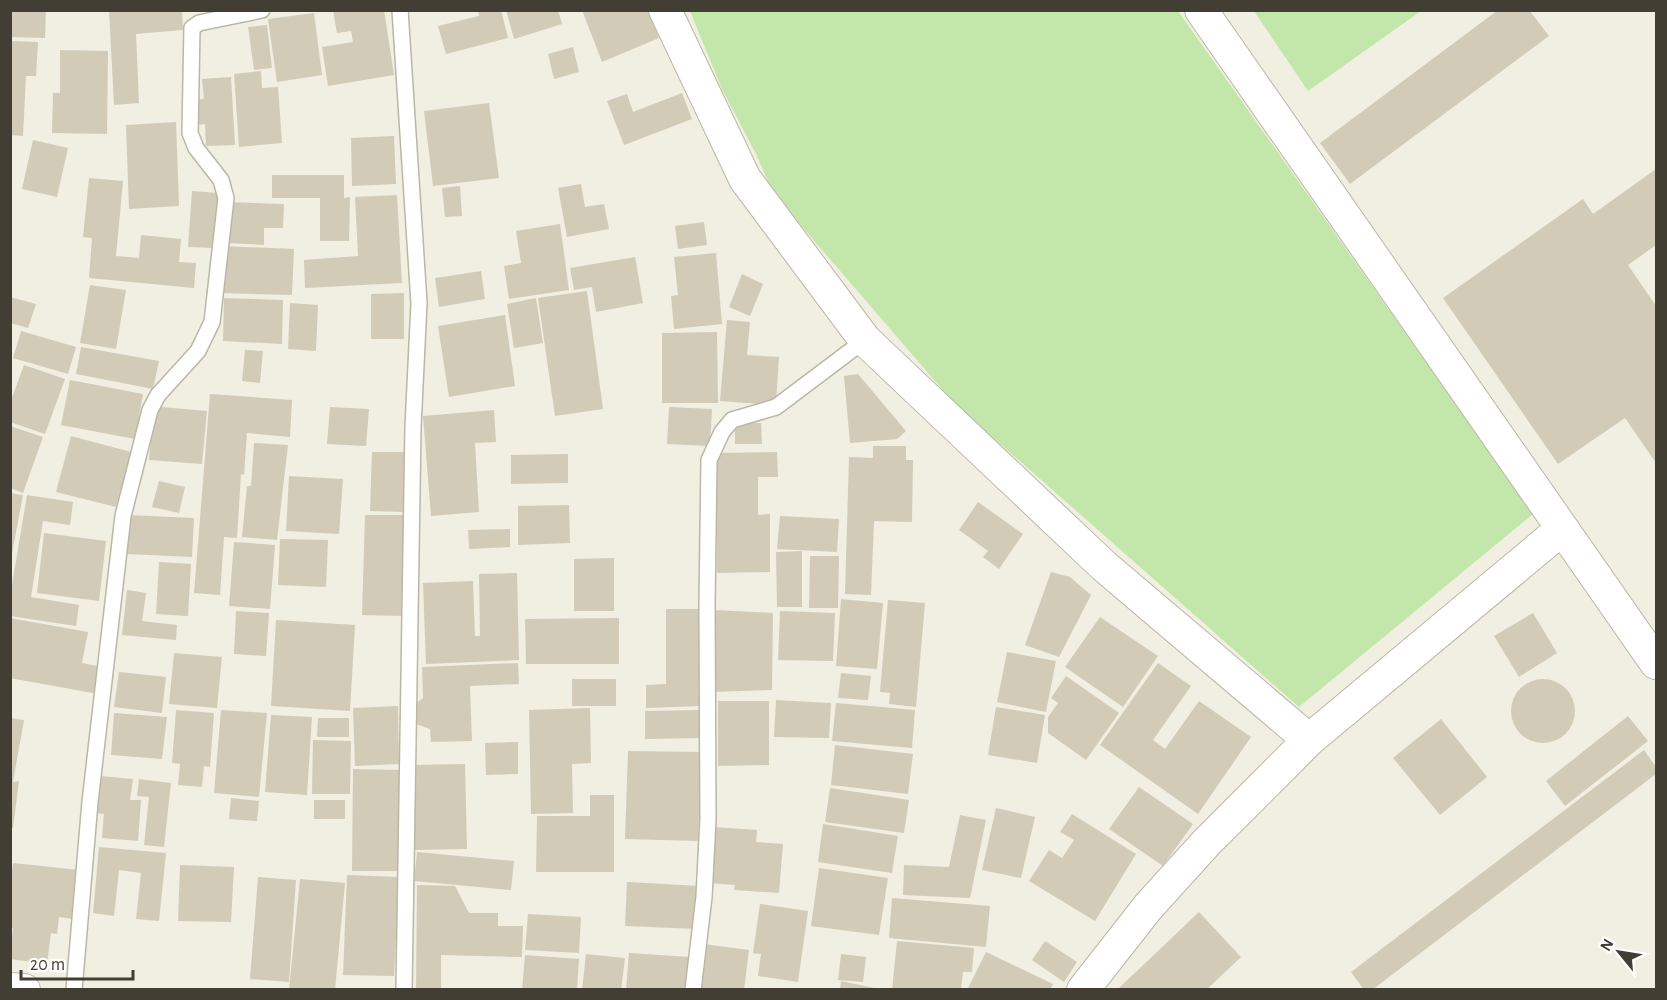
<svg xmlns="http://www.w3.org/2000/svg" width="1667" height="1000" viewBox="0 0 1667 1000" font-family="'Alegreya Sans',sans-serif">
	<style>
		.green { fill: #c3e6aa }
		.building { fill: #d2cbb8 }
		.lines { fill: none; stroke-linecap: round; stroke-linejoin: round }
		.lane-casing { stroke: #bcb7a5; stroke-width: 18 }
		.street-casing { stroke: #bcb7a5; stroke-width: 34 }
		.lane { stroke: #fff; stroke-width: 15 }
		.street { stroke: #fff; stroke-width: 32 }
	</style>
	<rect width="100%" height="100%" fill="#f1eee2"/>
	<path class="green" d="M690,11H1178L1533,514L1299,707L954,403L773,193L756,154L722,89Z
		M1254,11H1421L1308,91Z"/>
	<path class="building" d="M10,10H46L45,38L10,37Z
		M109,10H182L183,30L136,34L139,103L114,105Z
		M333,10H384L394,75L328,86L322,47L353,42L351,31L337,33Z
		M478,10H501L508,38L446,54L438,26L479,16Z
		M506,10H558L562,24L514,39Z
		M582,10H648L659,38L602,62Z
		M1498,10H1529L1549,36L1350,184L1320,143Z
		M314,13L322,75L277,82L268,19Z
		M267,25L272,68L254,70L248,27Z
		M10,41L38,42L36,76H26L23,136L10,135Z
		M573,47L579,72L554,79L548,54Z
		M60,50L108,51L107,134L52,133L53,93H60Z
		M261,71L262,88L278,87L282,143L239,147L234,74Z
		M231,77L235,145L206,146L205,124L195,125L194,100L204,99L202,79Z
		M682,93L692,119L624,145L607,101L627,94L633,112Z
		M489,103L499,178L433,186L424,111Z
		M176,122L179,206L129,209L126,125Z
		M394,136L396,184L352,186L351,138Z
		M33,140L68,148L57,197L22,189Z
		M1656,169V245L1628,265L1656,306V463L1625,418L1558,464L1443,298L1583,199L1593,214Z
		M272,175H344V198L350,197L349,241H320V198H272Z
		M89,178L123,181L116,256L139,258L141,235L181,239L179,262L196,263L194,288L89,278L92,238L83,237Z
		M581,184L585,207L604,204L609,229L567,237L558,188Z
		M460,186L462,216L445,217L442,188Z
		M192,191L218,193L214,248L188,247Z
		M397,195L402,283L305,288L304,260L358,256L355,197Z
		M228,202L284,204L283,228H264V245L227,243Z
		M704,222L707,245L678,249L675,226Z
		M560,224L569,290L509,299L504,266L521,263L516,231Z
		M222,246L294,249L292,295L220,293Z
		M716,253L722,324L674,329L671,296L678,295L674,257Z
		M635,257L643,303L596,312L592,287L574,290L570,268Z
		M481,271L485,299L439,307L435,278Z
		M742,274L763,284L750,316L729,307Z
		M90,285L126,290L116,349L80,343Z
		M587,291L603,409L555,416L538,298Z
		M404,293V339H371V294Z
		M10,297L36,304L28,328L10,323Z
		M224,298L283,300L282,344L223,341Z
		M536,298L543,343L514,348L507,304Z
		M290,303L318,305L316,351L288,349Z
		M505,315L515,386L449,397L438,326Z
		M727,320L750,322L747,355L779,357L776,405L720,401Z
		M21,331L76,347L68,374L13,358Z
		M717,332L718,403H662V333Z
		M81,347L159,361L153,389L76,374Z
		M245,350L263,351L260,383L242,381Z
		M24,365L65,379L45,434L10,422V403Z
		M858,374L906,431L897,439L850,443L844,376Z
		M70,380L143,394L135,439L61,425Z
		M210,394L292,400L290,437L247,433L244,475L241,474L237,538L224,537L220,595L194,593Z
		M161,407L207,411L202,464L149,460L153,414Z
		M330,407L369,409L366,446L327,444Z
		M669,407L712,409L710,446L667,444Z
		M494,410L496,442L475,443L479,512L431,516L423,416Z
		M735,423H761L762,444H735Z
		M10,426L43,437L23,493L10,488Z
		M71,436L131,452L116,507L56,492Z
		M254,443L288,445L277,540L242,537L247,486H251Z
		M873,446H906V460H913L912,522L874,521L871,595L845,594L849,457L873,458Z
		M372,452H408L406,512L370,511Z
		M777,452L778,477H758V515L770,514V572L717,573V453Z
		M568,454V483L511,484V455Z
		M289,476L343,479L339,534L286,531Z
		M159,481L185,487L179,513L152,507Z
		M10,493L23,495L12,554H10Z
		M27,495L73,502L70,525L43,521L31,597L79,605L76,626L10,616V597Z
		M978,502L1023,534L999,569L983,557L988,551L959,530Z
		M569,505L570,543L518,545V506Z
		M129,515L194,518L192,557L127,554Z
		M365,515H405L403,616L362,615Z
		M780,516L839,519L837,552L777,549Z
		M510,529V547L469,549L468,530Z
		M44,533L106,541L99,601L37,593Z
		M280,539L328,540L326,587L278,585Z
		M234,542L275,545L270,609L229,606Z
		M802,551V607H777L776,552Z
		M810,556H839L838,608H809Z
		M614,558V611H574V559Z
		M159,562L191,564L188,616L156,614Z
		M1051,572L1070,577L1091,595L1059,657L1025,645Z
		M517,573L519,660L426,664L423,583L473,581L475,636H480L479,574Z
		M127,590L146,593L142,621L177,625L176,640L122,635Z
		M841,599L883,603L877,669L836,666Z
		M888,600L925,603L916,707L889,704L890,693L880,692Z
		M666,609H701V706L646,708V685L666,684Z
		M713,610L773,613L772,690L712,692Z
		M236,611L269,613L266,656L234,654Z
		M780,611L835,613L833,661L778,660Z
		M1533,613L1557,653L1519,677L1494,636Z
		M1100,617L1158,656L1123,707L1065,667Z
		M10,618L88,632L82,663L102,667L98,694L10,678Z
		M619,618V664H526L525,619Z
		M276,620L355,625L350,711L271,706Z
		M1007,652L1056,661L1046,712L997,702Z
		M174,653L222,657L217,708L169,704Z
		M518,663L519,684L470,686L472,741L431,742L430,729L413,723L414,705L423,698L422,667Z
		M1158,663L1191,686L1153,740L1165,749L1199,701L1251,737L1198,814L1100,745Z
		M119,672L166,677L162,713L114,707Z
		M841,673L871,676L868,700L838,698Z
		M1066,676L1119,713L1086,760L1048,733V717L1058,703L1051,698Z
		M572,679H616V706H572Z
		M1511 711a32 32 0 1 1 64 0a32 32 0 1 1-64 0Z
		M776,700L831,703L829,738L774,737Z
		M718,701H769V765L718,766Z
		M836,703L915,710L912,748L832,741Z
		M398,706L399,764L355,766L353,708Z
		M996,707L1045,715L1037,763L988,755Z
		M590,708L591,763L572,764L573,813L531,814L529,710Z
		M176,710L214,713L210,767L204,766L202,787L178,785L180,764L172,763Z
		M221,710L267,713L259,797L214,793Z
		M701,710V738L645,739V711Z
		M114,713L167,717L162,759L111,755Z
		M271,715L312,717L307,795L265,792Z
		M1628,716L1648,741L1565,806L1546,781Z
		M10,718L24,720L13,782L19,781L13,828L10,827Z
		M318,718H349V737H317Z
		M1441,719L1487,777L1440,815L1393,758Z
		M313,740L351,741L350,794H312Z
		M518,742V774L486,775L485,743Z
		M835,745L913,754L908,794L831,785Z
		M1644,750L1656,767V774L1372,990H1364L1351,972Z
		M628,751L701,752L698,841L625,839Z
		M465,764L467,849L414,850L413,765Z
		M353,769L403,770L401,871H352Z
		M100,776L133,779L130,800H141L138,841L102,838L104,814L96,813Z
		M139,779L171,783L164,847L144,845L149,797L137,796Z
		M1139,787L1193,824L1163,866L1109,829Z
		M830,788L909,800L904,833L825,822Z
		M590,795H614V872H536L537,816H590Z
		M231,798L259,801L257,821L229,819Z
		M314,800H345V819H314Z
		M996,808L1035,817L1021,878L982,870Z
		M1072,814L1136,854L1095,921L1029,881L1049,850L1062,858L1074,840L1060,832Z
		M960,815L986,820L970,898L903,895L904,865L949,867Z
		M823,824L898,836L892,873L818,862Z
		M714,827L757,830L756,842L783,844L779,893L734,890L735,885L710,883Z
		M99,847L166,853L159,921L136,919L141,873L119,870L114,916L93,913Z
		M417,852L514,861L511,890L414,881Z
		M13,863L79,870L73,919L59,917L57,934L51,933L47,964L10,959L13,928H10V887Z
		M180,865L234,867L231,922L178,921Z
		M819,868L888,878L879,935L811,926Z
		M347,875L399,877L394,976L343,975Z
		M258,877L296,880L289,982L250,979Z
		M300,879L345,883L335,990H289Z
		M627,882L700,886L698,929L625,926Z
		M417,885L455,886L469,913H498V926H523L522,957L441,955V990H416Z
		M892,898L990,906L986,947L889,938Z
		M760,904L808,911L798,982L758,976L761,954L753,953Z
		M1199,912L1241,957L1206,990H1121L1119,988Z
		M528,914L581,917L579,953L525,950Z
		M897,941L974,948L972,972H963L961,990H892Z
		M1045,941L1077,962L1064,982L1032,960Z
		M703,944L749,950L744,990H697Z
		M986,952L1053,984L1050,990H967Z
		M629,953L690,957L687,990H626Z
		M586,954L625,958L621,990H582Z
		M841,954L866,957L863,982L838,980Z
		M525,955L579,959L577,990H522Z
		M841,981L874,988V990H840Z"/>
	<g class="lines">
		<g class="lane-casing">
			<path id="lane" d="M400,10L419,303L413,427L404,990
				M74,990L90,802L123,516L150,410L158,395L198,351L212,322L226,198L221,180L196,148L190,133L192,28L199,23L262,10
				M693,990L704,897L708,819L707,604L709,460L722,432L732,420L776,407L865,340"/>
		</g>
		<g class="street-casing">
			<path id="street" d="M665,10L745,179L865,340L1104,566L1309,740
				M1201,10L1656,663
				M10,989L24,990
				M1083,990L1148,907L1206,843L1309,740L1562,529"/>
		</g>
		<use href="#lane" class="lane"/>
		<use href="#street" class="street"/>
	</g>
	<rect width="1667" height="1000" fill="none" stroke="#423e33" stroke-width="24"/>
	<g transform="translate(1619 952) rotate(300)" stroke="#ffffff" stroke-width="4.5" paint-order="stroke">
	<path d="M0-4.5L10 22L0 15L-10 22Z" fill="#423e33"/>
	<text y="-9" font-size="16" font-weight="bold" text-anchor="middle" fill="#423e33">N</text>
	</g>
	<path d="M21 970v9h112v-9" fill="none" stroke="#423e33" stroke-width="3"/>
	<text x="30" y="970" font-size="18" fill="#423e33" stroke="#ffffff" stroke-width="4.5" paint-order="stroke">20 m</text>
</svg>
